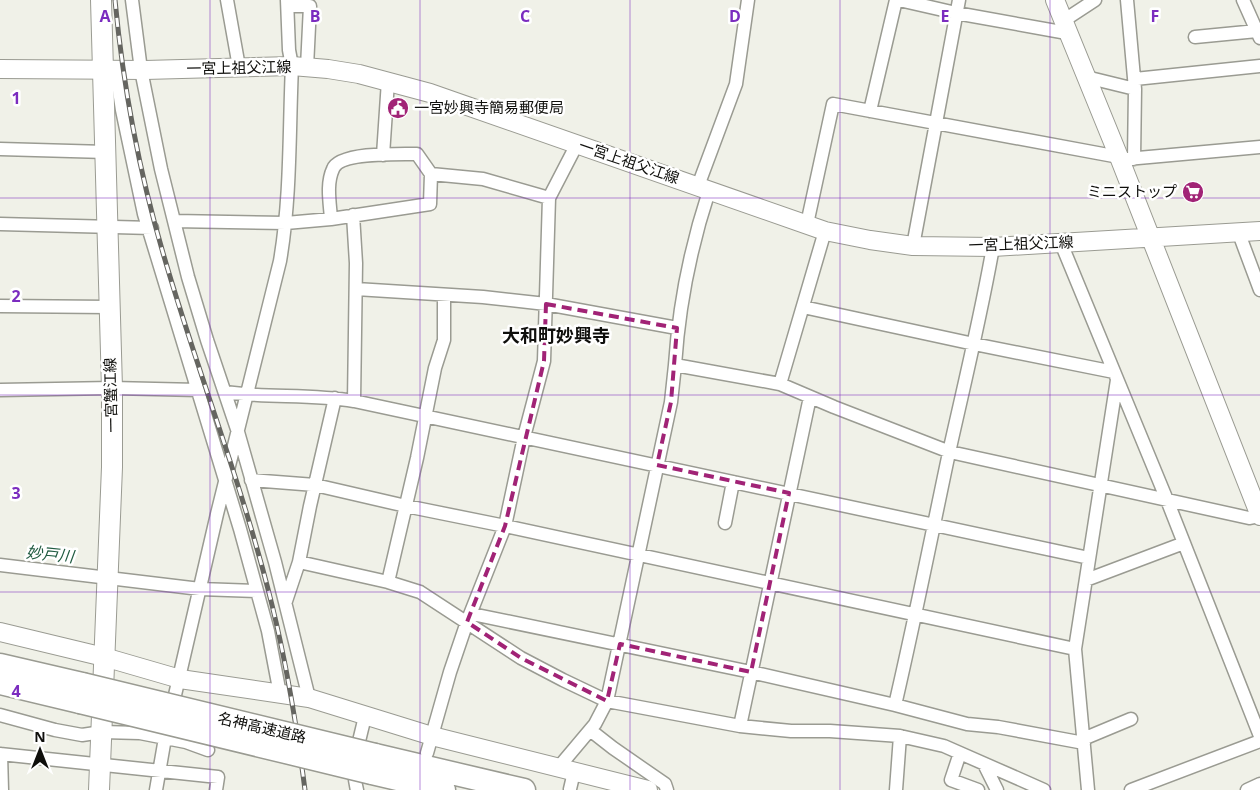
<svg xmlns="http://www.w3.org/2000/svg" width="1260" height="790" viewBox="0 0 1260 790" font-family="'Open Sans','Noto Sans JP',sans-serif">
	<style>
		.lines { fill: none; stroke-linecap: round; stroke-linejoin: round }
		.street-casing { stroke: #9a9b92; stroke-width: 15 }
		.secondary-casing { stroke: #9a9b92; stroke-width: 20 }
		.primary-casing { stroke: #9a9b92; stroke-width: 22 }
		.highway-casing { stroke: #9a9b92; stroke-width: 25 }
		.street { stroke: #fff; stroke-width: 12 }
		.secondary { stroke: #fff; stroke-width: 18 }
		.primary { stroke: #fff; stroke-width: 20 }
		.highway { stroke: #fff; stroke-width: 22 }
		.rail-casing { stroke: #656560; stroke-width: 5 }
		.rail { stroke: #fff; stroke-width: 3; stroke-dasharray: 9; stroke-linecap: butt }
		.highway-bridge-casing { stroke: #9a9b92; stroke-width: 25; stroke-linecap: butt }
		.highway-bridge { stroke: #fff; stroke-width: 22 }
		.marked { fill: none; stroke: #a12376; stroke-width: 4; stroke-dasharray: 10 6; stroke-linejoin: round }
		.grid { fill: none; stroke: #7b2cbf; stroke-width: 1; stroke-opacity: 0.55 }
		.labels { text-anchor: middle; stroke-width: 5; stroke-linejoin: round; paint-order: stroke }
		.street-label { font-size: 15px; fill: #0f0f0c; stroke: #fff }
		.poi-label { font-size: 15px; fill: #0f0f0c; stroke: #fff; text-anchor: start }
		.water-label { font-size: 16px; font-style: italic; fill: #215c42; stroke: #fff }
		.quarter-label { font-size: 18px; font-weight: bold; fill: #0f0f0c; stroke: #fff }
		.grid-label { font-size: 16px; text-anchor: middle; font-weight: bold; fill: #7b2cbf; stroke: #fff; stroke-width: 5; stroke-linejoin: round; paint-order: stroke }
	</style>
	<rect width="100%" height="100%" fill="#f0f1e8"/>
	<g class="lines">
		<g class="street-casing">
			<path id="street" d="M132,0L141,70L161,169L188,277L207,340L238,432L275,562L309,698
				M227,0L239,67
				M899,0L956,13L1067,33
				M1127,0L1135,89L1134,159
				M1243,0L1260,38
				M288,6H310L307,67
				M1063,21L1095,0
				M1195,37L1257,31
				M116,70L122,110L144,214L240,529L268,631L280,694
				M1086,77L1135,89
				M1135,79L1260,66
				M870,111L896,0
				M0,149L106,152
				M383,155L388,81
				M1127,159L1260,147
				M698,186L736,84L748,0
				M353,215L356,263L354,401
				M331,219C330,203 326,184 333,169C339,152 400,154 417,154L431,174L483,179L549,198
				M174,221L286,223L331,219L430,204L431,174
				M0,224L152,228
				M807,224L833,104L1119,157
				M1238,231L1260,290
				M1061,243L1167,500L1260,736
				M913,246L959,0
				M356,289L483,297L546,304L677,328
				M0,306L110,307
				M803,307L974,344L1114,372
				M675,365C679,304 690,249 709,191
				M780,384L825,231
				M0,390L112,388L198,390
				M225,392C267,398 311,394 354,401L1089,558
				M251,480L315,485L406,506L505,526L1075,649
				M725,523L733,482
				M299,562L388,582L420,592L521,658L563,680L607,701L740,726L791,731H830L900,736L944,746L1044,790
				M0,565L200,589L257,591
				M1086,580L1184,543
				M388,582L417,458L435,368L444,340V295
				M286,601L299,562L310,506L335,398
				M472,614L751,672L895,705L967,724L998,727L1084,743
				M895,705C915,619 932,533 950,448C965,381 981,315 993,247
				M0,715L55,730L82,735L102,732L140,733L186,742L208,750
				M740,726L810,397
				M590,730L613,748L665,784L667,790
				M1083,739L1131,719
				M427,753L450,672L467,622L505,526L524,437L544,361L549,198L577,144
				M960,753L951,780L978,790
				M0,754L218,777L216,790
				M1,754L2,790
				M984,764L997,790
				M561,769L563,762L595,724L607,701L671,402L675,365L780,384L834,407L950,452L1249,518L1260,516
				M570,789L574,772
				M156,790L165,738L217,514L280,261C291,196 289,131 292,66L289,50L287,0
				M357,790C350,766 360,740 365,716
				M896,790L900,736
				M1088,790L1075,649L1117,380
				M1131,790L1260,741
				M1247,790L1260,784"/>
		</g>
		<g class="secondary-casing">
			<path id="secondary" d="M1055,0L1119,157L1260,516
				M0,69L145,70L292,66L328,69L359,74L430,93L825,231L870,240L913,246L993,247L1260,231
				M0,632L104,657L180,679L309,698L432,736L648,790"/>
		</g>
		<g class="primary-casing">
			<path id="primary" d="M99,790L112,467V388L101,0"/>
		</g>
		<g class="highway-casing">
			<path id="highway" d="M0,665L82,684
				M0,683L80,702
				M375,755L524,790
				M372,773L444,790"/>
		</g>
		<use href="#street" class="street"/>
		<use href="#secondary" class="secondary"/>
		<use href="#primary" class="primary"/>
		<use href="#highway" class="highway"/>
		<g class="rail-casing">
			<path id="rail" d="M115,0C123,85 139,171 163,253C197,371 243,486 272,605C287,666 297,728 305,790"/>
		</g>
		<use href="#rail" class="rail"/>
		<g class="highway-bridge-casing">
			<path id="highway-bridge" d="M82,684L375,755
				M80,702L372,773"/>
		</g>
		<use href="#highway-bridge" class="highway-bridge"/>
	</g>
	<path class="marked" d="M546,304L677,328L671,402L657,465L789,493L751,672L620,644L607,701L521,658L467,622L505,526L544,361Z"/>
	<path class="grid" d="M210,0V790M420,0V790M630,0V790M840,0V790M1050,0V790M0,198H1260M0,395H1260M0,592H1260"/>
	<defs>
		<g id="civic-disc" transform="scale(1.125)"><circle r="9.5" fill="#a12376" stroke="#fff"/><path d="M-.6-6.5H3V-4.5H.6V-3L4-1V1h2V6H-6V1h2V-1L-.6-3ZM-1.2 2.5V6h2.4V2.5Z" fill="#fff"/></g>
		<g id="supermarket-disc" transform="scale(1.125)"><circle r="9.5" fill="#a12376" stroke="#fff"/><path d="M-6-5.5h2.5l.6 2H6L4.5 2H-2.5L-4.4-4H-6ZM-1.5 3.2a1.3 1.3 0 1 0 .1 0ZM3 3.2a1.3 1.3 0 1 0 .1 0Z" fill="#fff"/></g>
	</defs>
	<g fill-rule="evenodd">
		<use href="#civic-disc" x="398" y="108"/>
		<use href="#supermarket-disc" x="1193" y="192"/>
	</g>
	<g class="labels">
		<g class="street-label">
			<text transform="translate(239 68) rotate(-1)" y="5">一宮上祖父江線</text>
			<text transform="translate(629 162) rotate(19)" y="5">一宮上祖父江線</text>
			<text transform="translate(1021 244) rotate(-2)" y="5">一宮上祖父江線</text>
			<text transform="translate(111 395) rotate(-91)" y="5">一宮蟹江線</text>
			<text transform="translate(262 728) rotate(13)" y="5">名神高速道路</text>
		</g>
		<g class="poi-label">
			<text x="414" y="113">一宮妙興寺簡易郵便局</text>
			<text x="1177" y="197" text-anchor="end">ミニストップ</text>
		</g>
		<g class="water-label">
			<text transform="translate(50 554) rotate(6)" y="6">妙戸川</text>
		</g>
		<g class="quarter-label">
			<text x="556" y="342">大和町妙興寺</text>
		</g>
	</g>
	<g class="grid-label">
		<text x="105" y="22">A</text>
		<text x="315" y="22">B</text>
		<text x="525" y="22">C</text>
		<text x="735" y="22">D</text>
		<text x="945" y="22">E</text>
		<text x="1155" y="22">F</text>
		<text x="16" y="104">1</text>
		<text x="16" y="302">2</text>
		<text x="16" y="499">3</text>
		<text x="16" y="697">4</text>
	</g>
	<g transform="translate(40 750)" stroke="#ffffff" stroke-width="4" paint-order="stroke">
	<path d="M0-4L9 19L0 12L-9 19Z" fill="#0f0f0c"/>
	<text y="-8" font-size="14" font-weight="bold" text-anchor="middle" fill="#0f0f0c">N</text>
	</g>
</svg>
